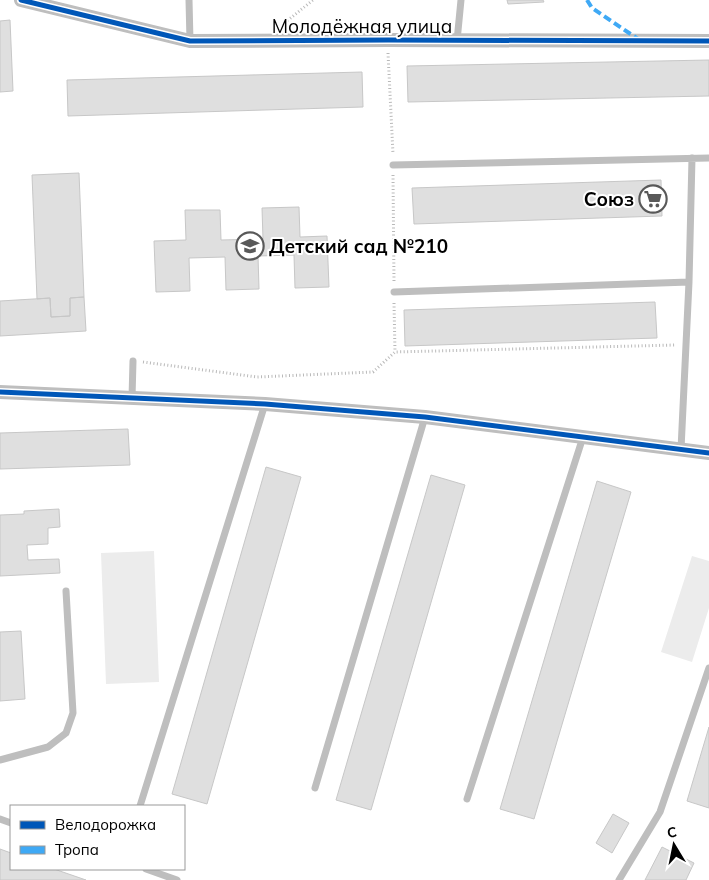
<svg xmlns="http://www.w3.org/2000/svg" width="709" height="880" viewBox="0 0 709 880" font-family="Mulish,sans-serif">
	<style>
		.green { fill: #ececec }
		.building { fill: #dfdfdf; stroke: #c7c7c7 }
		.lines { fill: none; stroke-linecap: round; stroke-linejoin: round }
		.path { stroke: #b9b9b9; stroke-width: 3; stroke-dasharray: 1 2.5; stroke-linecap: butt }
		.lane { stroke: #bebebe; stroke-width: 7 }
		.street { stroke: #bebebe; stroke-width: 14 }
		.quiet { stroke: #3fa9f5; stroke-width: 4; stroke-dasharray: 8 4; stroke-linecap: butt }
		.cycleway-casing { stroke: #fff; stroke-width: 8 }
		.cycleway { stroke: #0057b8; stroke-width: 5 }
		.labels { text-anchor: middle; stroke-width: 4; stroke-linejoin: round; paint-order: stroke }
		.street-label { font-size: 19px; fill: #000; stroke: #fff }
		.poi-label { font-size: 19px; font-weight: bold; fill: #000; stroke: #fff; text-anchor: end }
	</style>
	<rect width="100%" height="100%" fill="#fff"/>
	<path class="green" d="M154,551L159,682L106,684L101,553Z
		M692,556L709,561V608L692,662L661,652Z"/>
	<path class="building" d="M507,0H543L544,2L508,4Z
		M10,20L13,91L0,92V21Z
		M709,60V96L408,102L407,66Z
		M362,72L363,107L68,116L67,80Z
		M79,173L84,297L70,298V316L51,317L50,298L37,299L32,175Z
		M661,180L662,216L414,224L412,188Z
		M299,207L300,237L327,236L329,287L295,288L294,255L258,256L259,289L226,290L225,257L189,258L190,291L156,292L154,241L186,240L185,210H220L221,240L263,239L262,208Z
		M84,297L86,331L0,336V301L50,298L51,317L70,316V298Z
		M655,302L657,338L405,346L404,310Z
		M128,429L130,465L0,469V433Z
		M266,467L301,477L207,804L172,794Z
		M431,475L465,485L371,810L336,800Z
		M597,481L631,492L534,819L500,809Z
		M59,509L60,527L48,528V544L27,545L28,560L59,559L60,573L0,576V515L24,514V511Z
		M21,631L25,699L0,701V632Z
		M709,727V808L687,801Z
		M613,814L629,823L612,853L596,843Z
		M662,847L694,863L686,880H645Z
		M0,849L11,853V869H54L86,880H0Z"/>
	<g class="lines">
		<path class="path" d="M282,25L313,0
			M388,53L393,154
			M393,175L394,281
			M394,303L395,352
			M143,362L257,377L373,372L395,352L675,345"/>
		<path class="lane" d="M189,0L190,41
			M457,41L461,0
			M393,165L709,158
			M394,292L689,282
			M132,398L133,361
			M681,449L689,282L692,158
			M0,760L48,747L66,733L73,713L66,591
			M315,788L425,417
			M467,799L583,437
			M140,806L265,404
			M0,819L11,823
			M146,869L177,880
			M619,880L660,812L709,668"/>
		<path class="street" d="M21,0L190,41L388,40L709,41
			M0,392L265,404L425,417L709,453"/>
		<path class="quiet" d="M587,0L592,8L638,39"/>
		<g class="cycleway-casing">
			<path id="cycleway" d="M21,0L190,41L388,40L709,41
				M0,392L265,404L425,417L709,453"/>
		</g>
		<use href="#cycleway" class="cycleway"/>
	</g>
	<defs>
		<g id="supermarket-ring" transform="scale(1.4375)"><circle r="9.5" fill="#fff" stroke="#595959" stroke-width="1.5"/><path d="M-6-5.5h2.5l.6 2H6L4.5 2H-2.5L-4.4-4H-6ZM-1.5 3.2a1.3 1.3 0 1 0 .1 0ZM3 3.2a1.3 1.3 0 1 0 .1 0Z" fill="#595959"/></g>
		<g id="school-ring" transform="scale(1.4375)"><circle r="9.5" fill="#fff" stroke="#595959" stroke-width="1.5"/><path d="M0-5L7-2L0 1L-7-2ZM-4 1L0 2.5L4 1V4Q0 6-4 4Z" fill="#595959"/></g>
	</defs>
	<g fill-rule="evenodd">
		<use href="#supermarket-ring" x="653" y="199"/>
		<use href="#school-ring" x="250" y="246"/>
	</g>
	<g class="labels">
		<g class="street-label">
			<text x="362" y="33">Молодёжная улица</text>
		</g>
		<g class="poi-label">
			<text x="634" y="206">Союз</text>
			<text x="269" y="253" text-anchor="start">Детский сад №210</text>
		</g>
	</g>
	<rect x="10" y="805" width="175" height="65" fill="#ffffff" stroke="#999999"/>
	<rect x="20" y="821" width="25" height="8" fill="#0057b8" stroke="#999999"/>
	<text x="55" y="830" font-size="15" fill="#000000">Велодорожка</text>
	<rect x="20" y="846" width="25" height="8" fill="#3fa9f5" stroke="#999999"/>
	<text x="55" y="855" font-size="15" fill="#000000">Тропа</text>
	<g transform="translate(674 845) rotate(350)" stroke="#ffffff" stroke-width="4" paint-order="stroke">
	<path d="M0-4L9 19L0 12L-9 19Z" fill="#000000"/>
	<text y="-8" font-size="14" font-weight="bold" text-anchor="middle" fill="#000000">С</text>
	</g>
</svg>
